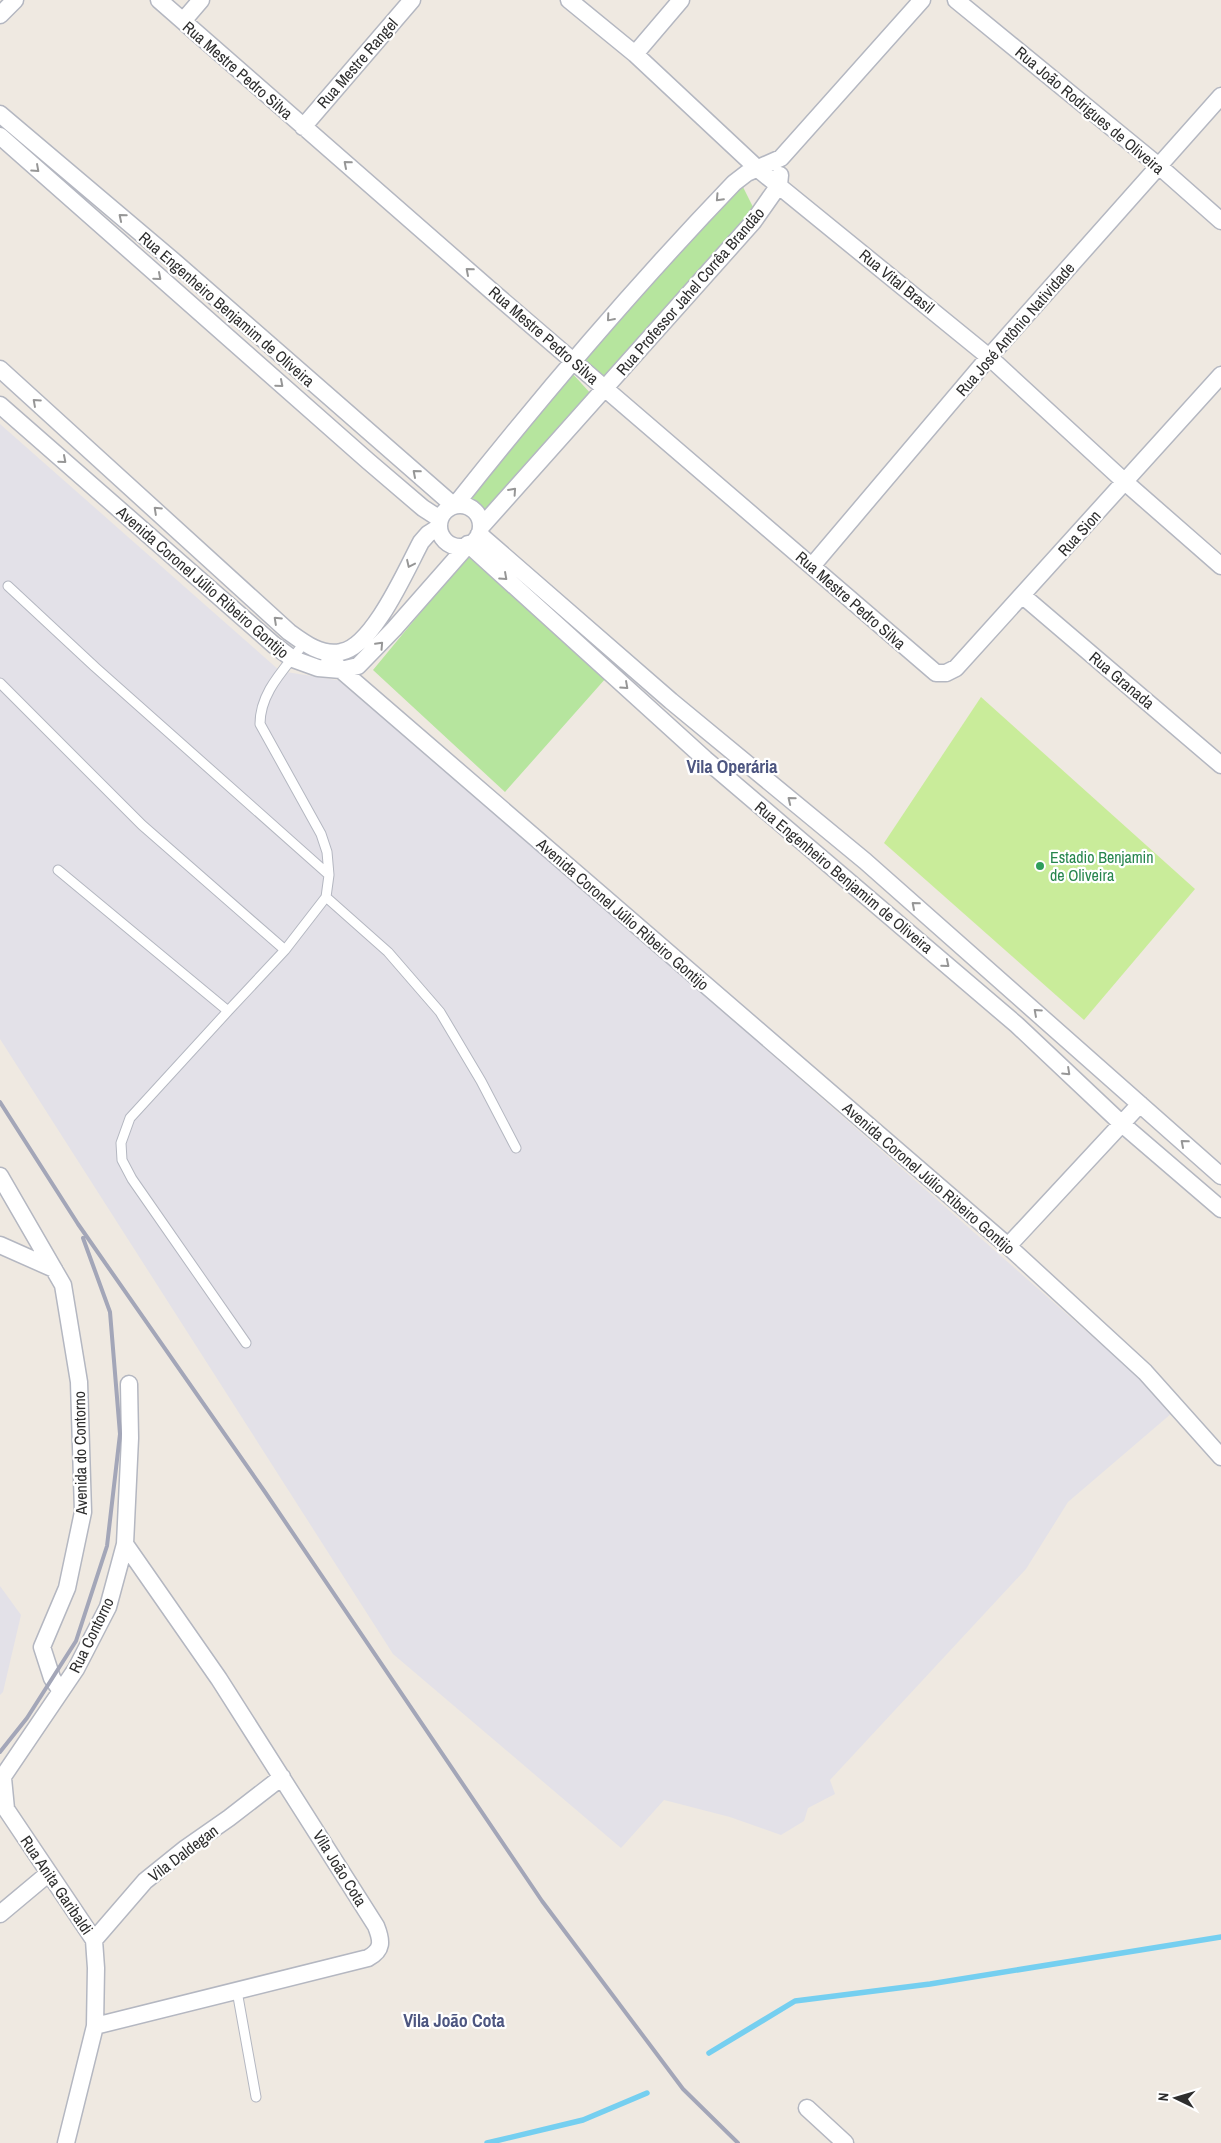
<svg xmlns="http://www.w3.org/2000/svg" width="1221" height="2143" viewBox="0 0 1221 2143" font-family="'Archivo Narrow',sans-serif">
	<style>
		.industrial { fill: #e3e1e8 }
		.green { fill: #b6e59e }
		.pitch { fill: #c9ec9a }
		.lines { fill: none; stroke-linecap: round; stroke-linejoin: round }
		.stream { stroke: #75cff0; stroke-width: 5.5 }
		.lane-casing { stroke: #b4b7c1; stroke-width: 11 }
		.street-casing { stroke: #b4b7c1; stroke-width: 19 }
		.lane { stroke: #fff; stroke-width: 9 }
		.street { stroke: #fff; stroke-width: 16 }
		.rail { stroke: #a3a6b8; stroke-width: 4 }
		.oneway { stroke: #969696 }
		.leisure-dot { fill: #2e9e5b; stroke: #fff; stroke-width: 2 }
		.labels { text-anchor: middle; stroke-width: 4.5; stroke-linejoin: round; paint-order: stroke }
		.street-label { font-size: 16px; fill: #2e2e2e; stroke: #fff }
		.leisure-label { font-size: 16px; fill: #27864d; stroke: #fff; text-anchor: start }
		.neighbourhood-label { font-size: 18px; font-weight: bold; fill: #4d5680; stroke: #fff }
	</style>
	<rect width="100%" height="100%" fill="#efe9e1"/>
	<path class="industrial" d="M0,424L280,671L349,682L1136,1375L1172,1413L1068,1502L1026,1569L830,1780L835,1794L808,1808L804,1821L781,1835L730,1817L664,1800L621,1848L393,1654L0,1039Z
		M0,1586L21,1615L3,1692L0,1695Z"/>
	<path class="green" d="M740,181L754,209L603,380L579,358Z
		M572,373L591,394L487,512L465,497Z
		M468,555L606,678L505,792L373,670Z"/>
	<path class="pitch" d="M981,697L1195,889L1084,1020L884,843Z"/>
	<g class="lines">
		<path class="stream" d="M709,2053L795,2001L930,1984L1221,1937
			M487,2143L583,2120L647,2093"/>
		<g class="lane-casing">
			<path id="lane" d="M8,586L95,667L329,875
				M0,683L142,825L285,950
				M58,870L228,1011L285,950L326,897L329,875L327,852L321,834L260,724C260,691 286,668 304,643
				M326,897L388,952L440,1012L481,1081L516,1148
				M228,1011L130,1118L121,1143L122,1160L132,1179L246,1343
				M237,1991L256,2097"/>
		</g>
		<g class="street-casing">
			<path id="street" d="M159,0L495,294L936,673H946L956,668L1221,375
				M569,0L635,54L758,169L989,357L1125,482L1221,566
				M956,0L1160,167L1221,221
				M0,15L15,0
				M183,21L201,0
				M635,54L681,0
				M0,114L176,263L453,505
				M303,127L412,0
				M0,136L368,461L423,508L440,519
				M0,369L289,632C304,643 321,656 341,652C373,647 407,568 421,542L428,534L439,527
				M0,405L274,645L293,659L318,668L341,670L358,666L394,629L467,546
				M456,504C544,393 636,285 734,183L747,173L781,158L922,0
				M439 526a21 21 0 1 1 42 0a21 21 0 1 1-42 0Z
				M481,527L753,222L779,185L780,175
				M479,534L671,701L865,861L1221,1176
				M468,544L705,759L1017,1025L1122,1124L1221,1209
				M812,566L989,357L1221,96
				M1023,596L1221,765
				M325,652L341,670L1008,1246L1145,1372L1221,1457
				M0,1176L63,1285L79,1382L83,1512L67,1588L42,1647L52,1678L61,1691
				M0,1245L54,1269
				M1008,1246L1140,1104
				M3,1778L6,1809L94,1940L96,1968L95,2026L66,2143
				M0,1781L76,1669L108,1607L125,1544L130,1438L129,1384
				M0,1914L49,1873
				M94,1940L145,1881L186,1848L229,1818L282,1777
				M95,2026L368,1958C383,1950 382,1941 376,1926L219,1679L125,1544
				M807,2108L845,2143"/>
		</g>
		<use href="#lane" class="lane"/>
		<use href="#street" class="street"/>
		<path class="rail" d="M0,1102L78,1224L265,1492L542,1901L683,2089L738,2143
			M0,1752L27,1718L76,1641L107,1546L120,1434L110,1312L83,1238"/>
	</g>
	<defs><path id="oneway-chevron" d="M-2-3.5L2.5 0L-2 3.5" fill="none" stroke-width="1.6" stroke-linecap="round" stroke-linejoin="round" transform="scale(1.25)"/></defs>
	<g class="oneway">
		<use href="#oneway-chevron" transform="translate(347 164) rotate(-139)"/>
		<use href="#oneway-chevron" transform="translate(36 169) rotate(42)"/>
		<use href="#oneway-chevron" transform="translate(719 198) rotate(133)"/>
		<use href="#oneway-chevron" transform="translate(122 217) rotate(-140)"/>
		<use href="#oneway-chevron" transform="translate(469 271) rotate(-139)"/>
		<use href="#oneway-chevron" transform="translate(158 277) rotate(41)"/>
		<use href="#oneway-chevron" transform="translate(610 318) rotate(131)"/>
		<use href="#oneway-chevron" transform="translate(280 384) rotate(41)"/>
		<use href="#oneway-chevron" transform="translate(36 402) rotate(-138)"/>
		<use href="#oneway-chevron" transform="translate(63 460) rotate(41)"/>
		<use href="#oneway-chevron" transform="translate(416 473) rotate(-139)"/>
		<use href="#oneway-chevron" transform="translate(513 491) rotate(-48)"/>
		<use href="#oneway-chevron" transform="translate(157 510) rotate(-137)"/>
		<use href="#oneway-chevron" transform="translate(410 564) rotate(115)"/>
		<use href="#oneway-chevron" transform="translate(504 577) rotate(42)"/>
		<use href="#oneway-chevron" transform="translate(277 620) rotate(-137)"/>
		<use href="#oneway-chevron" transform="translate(380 645) rotate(-47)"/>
		<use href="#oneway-chevron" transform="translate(625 686) rotate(42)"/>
		<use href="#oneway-chevron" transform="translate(791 800) rotate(-141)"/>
		<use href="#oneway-chevron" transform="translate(915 905) rotate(-139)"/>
		<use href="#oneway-chevron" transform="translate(946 964) rotate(40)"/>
		<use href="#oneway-chevron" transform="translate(1037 1012) rotate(-138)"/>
		<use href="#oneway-chevron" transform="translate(1067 1072) rotate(43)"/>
		<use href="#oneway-chevron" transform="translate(1184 1143) rotate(-139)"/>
	</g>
	<circle class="leisure-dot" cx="1040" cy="866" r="5"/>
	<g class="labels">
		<g class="street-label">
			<text transform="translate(357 63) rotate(-49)" y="6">Rua Mestre Rangel</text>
			<text transform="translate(238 70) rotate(41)" y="6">Rua Mestre Pedro Silva</text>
			<text transform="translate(1090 110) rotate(40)" y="6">Rua João Rodrigues de Oliveira</text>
			<text transform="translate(897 281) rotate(39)" y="6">Rua Vital Brasil</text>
			<text transform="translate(690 291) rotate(-49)" y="6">Rua Professor Jahel Corrêa Brandão</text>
			<text transform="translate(227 309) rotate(41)" y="6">Rua Engenheiro Benjamim de Oliveira</text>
			<text transform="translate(1015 329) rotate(-49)" y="6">Rua José Antônio Natividade</text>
			<text transform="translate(544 335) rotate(41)" y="6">Rua Mestre Pedro Silva</text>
			<text transform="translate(1079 533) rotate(-48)" y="6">Rua Sion</text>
			<text transform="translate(203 582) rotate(41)" y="6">Avenida Coronel Júlio Ribeiro Gontijo</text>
			<text transform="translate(851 600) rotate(41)" y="6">Rua Mestre Pedro Silva</text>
			<text transform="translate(1122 680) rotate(40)" y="6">Rua Granada</text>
			<text transform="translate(844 877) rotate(40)" y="6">Rua Engenheiro Benjamim de Oliveira</text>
			<text transform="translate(623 914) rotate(41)" y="6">Avenida Coronel Júlio Ribeiro Gontijo</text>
			<text transform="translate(929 1178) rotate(41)" y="6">Avenida Coronel Júlio Ribeiro Gontijo</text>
			<text transform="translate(80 1453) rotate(-91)" y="6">Avenida do Contorno</text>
			<text transform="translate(91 1635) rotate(-64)" y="6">Rua Contorno</text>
			<text transform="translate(183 1853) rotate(-37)" y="6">Vila Daldegan</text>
			<text transform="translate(340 1868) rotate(58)" y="6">Vila João Cota</text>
			<text transform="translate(57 1885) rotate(56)" y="6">Rua Anita Garibaldi</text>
		</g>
		<g class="leisure-label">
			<text x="1050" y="863">Estadio Benjamin<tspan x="1050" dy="18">de Oliveira</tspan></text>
		</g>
		<g class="neighbourhood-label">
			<text x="732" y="773">Vila Operária</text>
			<text x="454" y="2027">Vila João Cota</text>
		</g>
	</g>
	<g transform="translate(1176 2098) rotate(275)" stroke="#ffffff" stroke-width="4" paint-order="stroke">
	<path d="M0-4L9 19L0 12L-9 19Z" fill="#2e2e2e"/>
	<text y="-8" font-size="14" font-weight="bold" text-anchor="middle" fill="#2e2e2e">N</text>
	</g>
</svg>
